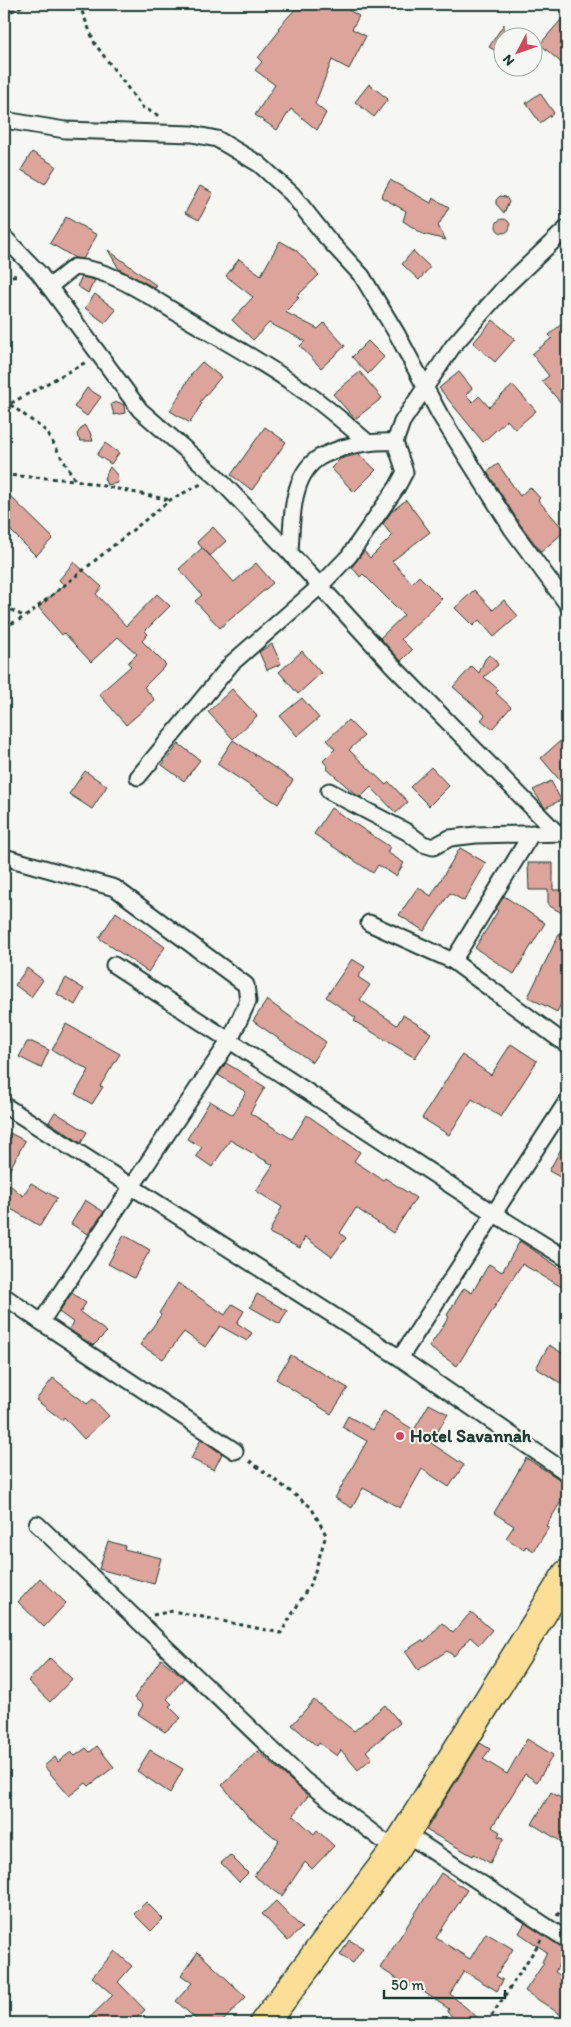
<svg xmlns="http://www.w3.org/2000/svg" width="571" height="2027" viewBox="0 0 571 2027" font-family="Itim,sans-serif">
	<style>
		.building { fill: #dda49b; stroke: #1f3d34 }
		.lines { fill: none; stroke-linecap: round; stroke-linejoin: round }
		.street-casing { stroke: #1f3d34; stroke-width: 19 }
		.highway-casing { stroke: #1f3d34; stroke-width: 31 }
		.path { stroke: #1f3d34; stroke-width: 3; stroke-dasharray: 4 4; stroke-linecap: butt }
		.street { stroke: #f6f6f2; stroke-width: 15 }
		.highway { stroke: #fcde96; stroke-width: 28 }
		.poi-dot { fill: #d1495b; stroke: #f6f6f2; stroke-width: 2 }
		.labels { text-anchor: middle; stroke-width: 4; stroke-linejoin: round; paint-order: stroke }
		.poi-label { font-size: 18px; font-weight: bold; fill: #1f3d34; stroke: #f6f6f2; text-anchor: start }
	</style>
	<rect width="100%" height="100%" fill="#f6f6f2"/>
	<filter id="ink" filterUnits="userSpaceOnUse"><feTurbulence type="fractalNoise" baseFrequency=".02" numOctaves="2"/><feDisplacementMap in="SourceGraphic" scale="10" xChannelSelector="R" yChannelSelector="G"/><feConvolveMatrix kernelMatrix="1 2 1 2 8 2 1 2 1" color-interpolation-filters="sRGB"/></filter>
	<g filter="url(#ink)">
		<path class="building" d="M300,4H338L359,16L352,29L366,36L349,69L332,60L315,104L326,113L317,130L291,109L277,130L255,115L275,85L255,70L262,62L258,58L280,30L278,28Z
			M567,13V68L540,44Z
			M504,24V56L489,47Z
			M369,84L388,99L374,117L355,102Z
			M540,93L554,113L540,123L526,103Z
			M32,152L56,166L45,184L21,170Z
			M390,180L431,203L433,198L449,207L438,226L446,240L423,234L403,221L406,211L381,197Z
			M200,186L213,193L199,220L185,213Z
			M500,196L506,197L509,202L504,213L496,204V200Z
			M66,217L97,235L83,259L75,258L50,243Z
			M496 226a7 7 0 1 1 14 0a7 7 0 1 1-14 0Z
			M280,241L296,250L319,275L297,296L299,298L285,312L318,329L324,323L345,346L321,368L300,346L305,341L269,323L253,340L232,320L253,297L226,276L239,259L261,275Z
			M108,250L157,286L155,288L119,269Z
			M413,251L430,267L419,280L402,264Z
			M82,277L95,280L88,293L77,286Z
			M95,294L116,310L105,323L85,308Z
			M567,319V410L542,381L549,376L532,354L552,338L549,335Z
			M493,320L515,339L495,362L473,343Z
			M368,341L384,357L368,374L352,357Z
			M202,362L221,377L200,402L202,403L190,423L170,411L192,373Z
			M360,372L382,398L355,419L333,394Z
			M459,372L472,388L466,395L473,402L479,396L489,407L513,385L536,411L515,429L507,420L483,442L439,388Z
			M87,388L101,397L87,416L74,407Z
			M118,402L124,405L125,413L114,415L111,404Z
			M84,425L90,432L93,441H81L78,438L77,434Z
			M265,427L286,442L252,490L231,475Z
			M105,443L119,453L111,464L97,455Z
			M359,454L376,470L354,492L331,468L340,459Z
			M498,464L520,496L530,487L540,498L538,500L565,531L541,552L520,524L487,472Z
			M110,467L117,475L118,483L107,485L104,478Z
			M4,490L53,538L36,556L4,524Z
			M406,500L430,532L392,561L412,583L419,576L442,599L401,639L412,650L401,661L380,638L404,615L363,574L360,577L352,567L364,551L370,558L392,536L383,524L392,511Z
			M213,527L226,541L210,556L203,548L234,582L256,563L273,583L220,628L195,601L202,595L179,569L202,548L197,542Z
			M74,562L102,587L96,594L126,626L157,594L170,606L145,631L148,634L142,641L166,665L144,687L155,700L126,725L99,694L131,666L128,663L137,654L118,637L91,662L64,633L62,635L38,607L64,585L59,580Z
			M474,590L493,610L504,600L518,616L494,637L479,620L473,626L455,608Z
			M272,644L281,664L267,670L259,652Z
			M302,651L321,673L298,694L279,672Z
			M489,655L494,658L498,665L484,677L499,690L496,693L511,707L492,729L481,720L485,715L453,687L472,666L479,673L485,659Z
			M232,689L257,716L233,739L208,712Z
			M302,698L319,718L297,736L280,716Z
			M348,720L364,736L349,750L386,785L389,782L408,802L396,813L371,787L361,797L355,794L327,769L328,767L323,761L335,749L327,740Z
			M567,735V789L541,758Z
			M233,740L293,780L278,804L217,764Z
			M179,744L200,760L184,781L162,765Z
			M431,767L449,786L429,806L410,787Z
			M85,771L107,786L92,809L69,794Z
			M551,781L561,800L545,808L533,790Z
			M331,808L390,847L387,852L404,863L396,876L378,865L373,873L314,834Z
			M460,848L486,863L464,901L450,893L424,931L399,915L418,887L431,896Z
			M528,863H553V890H567V916L548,905V890H529Z
			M504,896L545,923L514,974L475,948L498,911L496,909Z
			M116,912L165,947L148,972L99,938Z
			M567,918V991L557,1012L528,997Z
			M352,959L365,967L358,977L370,985L360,1000L397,1025L403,1015L431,1033L415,1058L354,1021L356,1018L326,997Z
			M27,968L43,980L31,997L15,985Z
			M66,978L84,989L75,1005L57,994Z
			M267,1000L326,1042L312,1062L253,1021Z
			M66,1024L120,1054L100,1086L103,1087L92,1104L75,1094L89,1070L52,1050Z
			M27,1042H32L49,1050L41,1068L19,1057Z
			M511,1044L537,1061L501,1117L472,1099L449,1135L422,1118L462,1055L491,1075Z
			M226,1063L265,1087L250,1113L292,1139L307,1115L360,1152L354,1161L383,1180L385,1178L416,1198L393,1233L356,1208L340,1233L346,1238L332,1257L305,1237L300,1248L269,1233L282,1207L256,1191L273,1165L230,1140L212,1167L196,1156L202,1147L187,1139L210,1101L233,1115L246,1092L218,1075Z
			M55,1112L87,1132L81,1143L49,1122Z
			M10,1133L25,1141L4,1180L23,1196L31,1183L57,1198L40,1226L4,1205V1144Z
			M567,1138V1181L549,1171Z
			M85,1200L104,1212L88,1234L71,1224Z
			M124,1235L150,1250L134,1278L108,1264Z
			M520,1241L567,1273V1290L522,1264L457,1366L429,1347L449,1317L447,1315L464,1288L472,1293L489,1264L502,1272Z
			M178,1283L225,1315L232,1304L244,1311L237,1323L252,1333L247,1341L220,1326L205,1347L184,1332L163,1359L140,1345L161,1315L159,1313Z
			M72,1293L86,1303L80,1312L107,1332L93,1346L69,1329L74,1323L59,1312Z
			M257,1294L287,1311L280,1324L250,1307Z
			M549,1345L567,1356V1387L536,1368Z
			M291,1355L348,1388L331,1414L276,1379Z
			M53,1378L87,1404L93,1399L109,1416L84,1439L64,1417L62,1420L36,1400Z
			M429,1404L448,1414L431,1443L464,1465L449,1487L422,1469L400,1508L363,1488L352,1508L335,1498L367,1441L342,1427L348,1416L373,1430L384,1411L414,1430Z
			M201,1439L222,1454L214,1470L191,1459Z
			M526,1458L567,1484V1492L546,1526L549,1527L534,1551L526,1546L524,1550L506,1538L514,1526L494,1513Z
			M108,1541L125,1546L124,1549L161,1558L154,1584L99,1569Z
			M40,1578L66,1603L44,1627L18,1602Z
			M471,1612L492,1630L479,1645L470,1637L454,1656L447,1651L418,1670L405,1651L422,1640L424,1643L442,1623L453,1633Z
			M50,1658L72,1679L50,1702L28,1681Z
			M161,1659L184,1678L167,1699L172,1704L169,1706L181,1718L165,1732L138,1714L143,1705L134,1698Z
			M314,1700L354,1731L385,1705L400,1723L366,1751L372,1758L358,1770L341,1750L337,1756L319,1743L317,1746L292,1725Z
			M527,1739L553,1755L537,1782L525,1774L492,1827L500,1832L498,1836L504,1838L490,1863L474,1854L473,1856L426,1830L480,1743L490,1749L483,1759L507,1774Z
			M97,1746L114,1767L89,1786L86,1783L69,1796L44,1766L55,1757L58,1762L71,1752L75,1756L86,1748L90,1752Z
			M150,1750L183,1769L170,1793L137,1771Z
			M258,1751L308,1796L293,1815L314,1834L317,1830L334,1846L312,1869L305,1862L282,1896L254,1876L279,1841L247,1815L222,1785Z
			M551,1792L564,1800L562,1805L567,1809V1845L532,1824Z
			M230,1855L248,1873L239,1882L221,1863Z
			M441,1873L467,1890L436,1938L470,1959L486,1933L513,1949L496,1976L503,1980L497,1991L464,1971L450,1994L484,2023H460L447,2012L449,2009L412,1984L410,1987L380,1968Z
			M276,1901L302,1928L288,1941L262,1914Z
			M146,1902L163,1919L151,1931L134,1914Z
			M525,1923L567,1949L555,1972L567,1980V2019L525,1991L544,1963L542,1962L547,1952L519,1933Z
			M349,1940L363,1948L353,1963L340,1955Z
			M115,1951L132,1966L118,1982L145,2010L131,2023H84L113,1995L92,1977Z
			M198,1952L246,1997L221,2023H200L176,2001L192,1983L181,1975Z"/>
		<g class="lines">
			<g class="street-casing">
				<path id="street" d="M4,120L65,130L192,134L217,139L259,164L292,194L327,238L362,276L397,334L440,415L512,529L567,604
					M4,237L39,273L140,410L217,477L290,553L394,667L556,832
					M49,287L74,267C111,269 147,295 177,313C220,339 264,362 304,391C326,406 346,424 366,441
					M290,553C292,524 290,478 317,459C324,454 334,451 342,448C361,443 376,441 395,442
					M138,777L232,663L319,587L349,556L397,487L405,472L395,442L402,422L453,346L503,289L567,228
					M329,791L407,832L423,844L433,847L450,838L476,835L567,833
					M4,857L115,888L246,985L248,1001L230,1040L41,1322L4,1296
					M369,923L453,961L567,1045
					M453,961L532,833
					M114,965L493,1213L567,1259
					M4,1105L400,1358L567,1473
					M41,1322L235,1451
					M400,1358L567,1101
					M37,1524L304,1780L395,1850
					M405,1833L567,1940"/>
			</g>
			<g class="highway-casing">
				<path id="highway" d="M264,2023L395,1850L567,1574"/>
			</g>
			<path class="path" d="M79,4L95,44L142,107L161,117
				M4,15L26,4
				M4,277L20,275
				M4,400L46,431L75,480L170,500
				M4,407L88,361
				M4,475L75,480
				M4,606L25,617
				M4,627L25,617L170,500L203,483
				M153,1615L173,1611L281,1633L312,1581L326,1535L311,1507L247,1459
				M557,1916L567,1900
				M487,2023L541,1940"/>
			<use href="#street" class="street"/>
			<use href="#highway" class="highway"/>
		</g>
	</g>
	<circle class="poi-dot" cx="400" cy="1436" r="5"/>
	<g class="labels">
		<g class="poi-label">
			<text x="410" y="1442">Hotel Savannah</text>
		</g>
	</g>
	<rect width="571" height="2027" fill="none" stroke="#f6f6f2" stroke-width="20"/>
	<rect x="10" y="10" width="551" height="2007" fill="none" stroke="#1f3d34" stroke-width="2" filter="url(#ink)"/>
	<g transform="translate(518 52) rotate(229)"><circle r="24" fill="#f6f6f2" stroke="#a0aca6"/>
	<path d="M0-4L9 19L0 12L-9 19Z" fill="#d1495b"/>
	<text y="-8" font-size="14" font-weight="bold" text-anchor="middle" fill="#1f3d34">N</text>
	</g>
	<path d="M384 1990v8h121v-8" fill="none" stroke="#1f3d34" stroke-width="2.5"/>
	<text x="391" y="1990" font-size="15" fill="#1f3d34" stroke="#f6f6f2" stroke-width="4" paint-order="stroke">50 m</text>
</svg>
